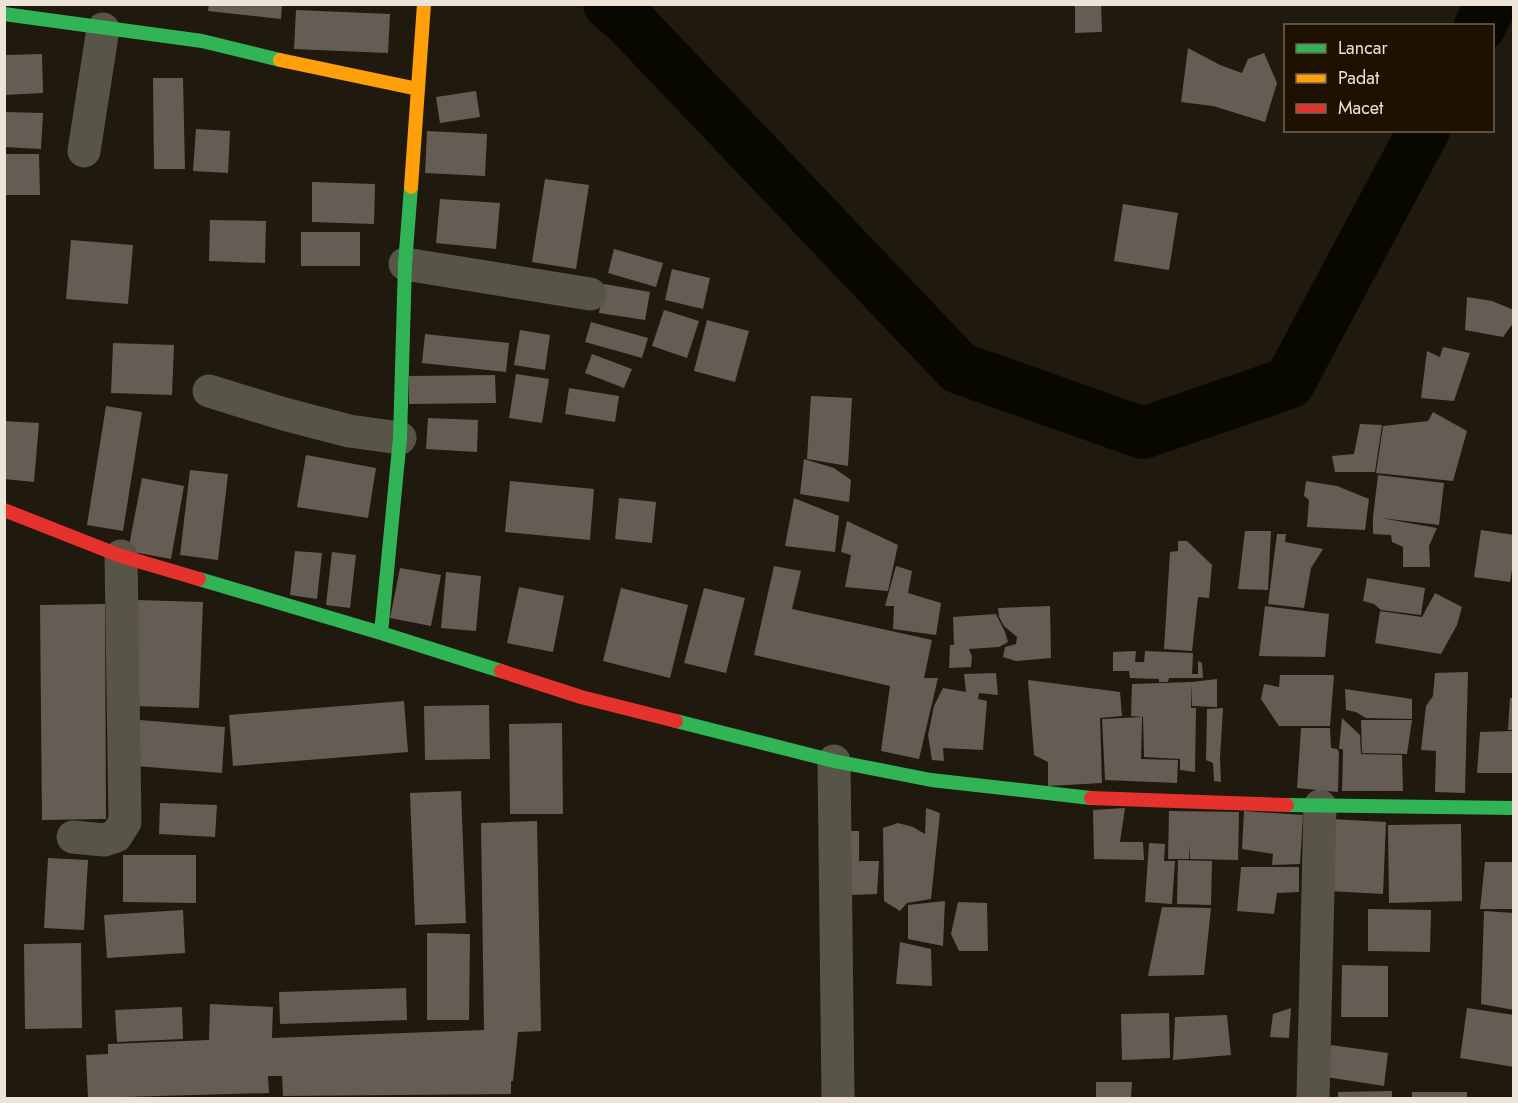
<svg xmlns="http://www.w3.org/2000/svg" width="1518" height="1103" viewBox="0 0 1518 1103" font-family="Jost,sans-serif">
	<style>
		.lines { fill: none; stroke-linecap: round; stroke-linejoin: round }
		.river { stroke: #080801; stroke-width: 52 }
		.building { fill: #655d54 }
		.street { stroke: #595448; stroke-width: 33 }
		.fast { stroke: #30b455; stroke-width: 14 }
		.slow { stroke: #ff9f0a; stroke-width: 14 }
		.jam { stroke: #e5322d; stroke-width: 14 }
	</style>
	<rect width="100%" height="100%" fill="#20190d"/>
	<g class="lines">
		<path class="river" d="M609,4L629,21L959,368L1143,433L1289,383L1424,130
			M1480,26L1491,4"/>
	</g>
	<path class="building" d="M209,4H282L281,19L208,11Z
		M1075,4H1101L1102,32L1075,33Z
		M296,10L390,14L388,53L294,49Z
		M1188,48L1220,65L1242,73L1248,59L1264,53L1277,83L1265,122L1213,106L1181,102Z
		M42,54L43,93L4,95V55Z
		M153,78H183L185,169H154Z
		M476,91L480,117L440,123L436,97Z
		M4,112L43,113L41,149L4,147Z
		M196,129L230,131L228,173L193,171Z
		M427,131L487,134L485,176L425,173Z
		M4,154H39L40,195H4Z
		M545,179L589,185L576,269L532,262Z
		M312,182L375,184L374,224L312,222Z
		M440,199L500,203L496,249L436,243Z
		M1123,204L1178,213L1169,270L1114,261Z
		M210,220L266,221L265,263L209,261Z
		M301,232H360V266H301Z
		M71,240L133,245L128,304L66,299Z
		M614,249L663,263L656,287L608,273Z
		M672,269L710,278L703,309L665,300Z
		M604,284L650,292L645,320L599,313Z
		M1467,297L1492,301L1514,310V322L1503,337L1465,330Z
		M664,310L699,321L687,358L652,346Z
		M707,320L749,331L735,382L694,371Z
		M591,322L648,338L642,358L585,342Z
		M520,330L550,335L545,370L514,365Z
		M425,334L509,343L506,372L422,363Z
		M113,343L174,345L172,395L111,393Z
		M1443,347L1470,353L1454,401L1421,398L1427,351L1440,357Z
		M592,354L632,369L624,388L585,373Z
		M516,374L549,379L542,423L509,418Z
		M495,375L496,403L409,404V376Z
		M569,388L619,396L615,422L565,414Z
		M811,396L852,398L848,466L807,459Z
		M106,406L142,412L123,531L87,525Z
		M1433,412L1467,431L1453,481L1376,473L1383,426L1428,421Z
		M428,418L478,420L477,452L426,449Z
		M4,421L39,423L34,482L4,479Z
		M1360,424L1382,425L1375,472H1335L1332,456L1354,454Z
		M306,455L376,468L368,518L297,507Z
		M804,459L834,468L851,480L849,502L800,494Z
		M190,470L228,474L218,560L180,555Z
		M1378,475L1444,483L1439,525L1381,518L1437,528L1429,546L1430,567H1403V547L1392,542L1391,535L1373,534V517Z
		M142,478L184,486L171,559L128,551Z
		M510,481L594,489L590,540L505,532Z
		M1306,481L1337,486L1369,499L1365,530L1307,527L1309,500L1304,496Z
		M619,498L656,502L652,543L615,539Z
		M794,498L839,516L835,552L785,546Z
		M847,521L898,545L888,591L845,587L851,555L841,552Z
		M1481,530L1514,535V558L1510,582L1474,577Z
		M1245,531H1271L1268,590L1238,589Z
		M1277,534H1286L1285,542L1323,549L1311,568L1304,608L1268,604Z
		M1178,541H1187L1212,565L1209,598L1198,597L1192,651L1164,649L1170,552L1178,551Z
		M295,551L322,553L317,599L290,595Z
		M332,552L356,555L350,608L326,605Z
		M774,566L801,571L792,609L932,640L924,678H938L919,759L881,751L890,686L754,655Z
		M896,566L912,571L908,593L941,603L936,635L893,629L894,606H885Z
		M400,568L441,575L431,626L390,618Z
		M446,572L481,576L476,631L441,628Z
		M1367,578L1425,588L1421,615L1381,610L1374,604L1363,601Z
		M519,587L564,596L553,652L507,643Z
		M621,588L688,605L670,678L603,661Z
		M704,588L745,598L726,673L684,663Z
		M1435,593L1462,607L1457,625L1441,654L1375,643L1380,611L1422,617Z
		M137,600L203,602L199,708L134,706Z
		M105,604L106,819L42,820L40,605Z
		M1050,606L1051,658L1016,661L1003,657L1005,647L1016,644L1017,637L1004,626L999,617L998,608Z
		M1265,606L1329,614L1325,657L1259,656Z
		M996,614L1005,632L1008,642L999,647L969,649L972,657L971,667L949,668L950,645H954L953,617Z
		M1136,651L1135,662H1144L1145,651L1193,653L1192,674H1198V661L1202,663L1203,678H1169L1168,682H1159V679L1130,678L1129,671H1113V652Z
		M1468,672L1465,793L1435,792L1436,751L1421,750L1426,706L1433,696L1435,673Z
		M996,673L998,695L979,693L978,699L987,701L983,750L943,748L944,761L932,760L928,735L934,706L943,688L966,692L964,674Z
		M1280,675H1334L1330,726H1279L1261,699L1264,684L1279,687Z
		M1217,679V707L1192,706V682Z
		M1028,680L1120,692L1122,716L1100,718L1102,783L1048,786V762L1034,755Z
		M1192,682L1191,708H1196L1195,772L1180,770V759L1144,757L1143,717L1131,716L1132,684Z
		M1345,689L1412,699V719L1366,718L1356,712L1346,710Z
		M1510,698H1514V730H1508Z
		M404,701L408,752L233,766L229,715Z
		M489,705L490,759L425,760L424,706Z
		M1223,708L1220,758L1221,782L1214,781L1213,763L1206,760L1207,709Z
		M1142,717L1141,759L1178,760L1177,783L1105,780L1102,719Z
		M1342,718L1360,735L1361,754L1402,755L1403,791H1342L1343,749H1339Z
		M140,720L225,727L222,773L136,766Z
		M1361,720H1412L1407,754L1362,753Z
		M562,723L563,814H510L509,724Z
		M1301,728H1330L1331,748L1337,749L1339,752L1338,792L1297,788Z
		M1514,731V773H1477L1480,732Z
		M461,791L466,923L415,925L410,793Z
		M160,803L217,805L215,837L159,834Z
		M926,808L940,813L931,899L907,903L900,911L884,901L883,828L898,823L913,827L925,834Z
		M1125,808L1120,842H1143L1144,860L1094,859L1093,810Z
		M1169,811L1239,812L1238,860L1190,859L1189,845V859H1168Z
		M1244,811L1303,815L1300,864L1272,865L1273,854L1242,849Z
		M1331,819L1386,822L1383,894L1328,891Z
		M537,821L541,1031L518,1032L513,1081H511V1094L283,1096L282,1076H268L269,1093L88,1098L86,1055L108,1054V1044L209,1040L210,1004L273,1007L272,1038L484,1030L481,823Z
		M1461,824L1462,901L1389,903L1388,825Z
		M848,831H859V861H879L877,894L850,895Z
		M1149,843L1165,844L1164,861H1175L1172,904L1145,902Z
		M123,855H196V903L123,902Z
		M48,858L88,860L84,930L44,928Z
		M1178,860L1212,861L1211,905L1177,904Z
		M1485,862H1514V909H1480Z
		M1241,867H1299V892L1277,893L1274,914L1237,911Z
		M945,901L943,946L908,939V905Z
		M958,902L987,903L988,951H959L951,934Z
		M1162,907L1211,908L1204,975L1148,976Z
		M1368,909L1431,910L1430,952L1368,951Z
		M183,910L185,953L107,958L104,915Z
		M1484,911L1514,913V1010L1481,1004Z
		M427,933L470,934L469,1020H427Z
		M900,942L931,949L932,986L896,984Z
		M81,943L82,1028L25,1029L24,944Z
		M1342,965L1388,966V1017H1341Z
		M406,988L407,1020L280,1024L279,992Z
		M182,1007L183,1039L117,1042L115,1010Z
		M1291,1008L1289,1038L1270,1037L1273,1014Z
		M1467,1008L1514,1015V1067L1460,1058Z
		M1169,1013L1170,1058L1122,1060L1121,1014Z
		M1227,1015L1231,1055L1173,1060L1175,1017Z
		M1331,1045L1388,1053L1384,1086L1326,1077Z
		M1096,1082H1132L1131,1098H1096Z
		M1392,1091V1098H1338V1092Z
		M1412,1092H1467V1098H1412Z"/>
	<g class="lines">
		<path class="street" d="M84,151L103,29
			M405,264L590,294
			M209,391L284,414L349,431L400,438
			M834,761L838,1098
			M73,837L104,840L116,836L125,822L121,556
			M1313,1098L1320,806"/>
		<path class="fast" d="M4,14L202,41L280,60
			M199,579L381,633L501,671
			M381,633L400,438L405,264L411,187
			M676,721L834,761L931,780L1091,798
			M1287,805L1514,808"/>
		<path class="slow" d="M280,60L418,89
			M411,187L424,4"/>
		<path class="jam" d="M4,510L121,556L199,579
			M501,671L581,697L676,721
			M1091,798L1287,805"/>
	</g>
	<rect width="1518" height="1103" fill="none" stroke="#ede3d6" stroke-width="12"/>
	<rect x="1284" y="24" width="210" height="108" fill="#1f1100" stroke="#716556" stroke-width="1.5"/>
	<rect x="1296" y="44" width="30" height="9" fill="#30b455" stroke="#716556" stroke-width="1.5"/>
	<text x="1338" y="54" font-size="18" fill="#ede3d6">Lancar</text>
	<rect x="1296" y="74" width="30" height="9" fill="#ff9f0a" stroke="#716556" stroke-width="1.5"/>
	<text x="1338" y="84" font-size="18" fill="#ede3d6">Padat</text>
	<rect x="1296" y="104" width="30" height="9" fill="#e5322d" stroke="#716556" stroke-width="1.5"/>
	<text x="1338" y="114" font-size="18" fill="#ede3d6">Macet</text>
</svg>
